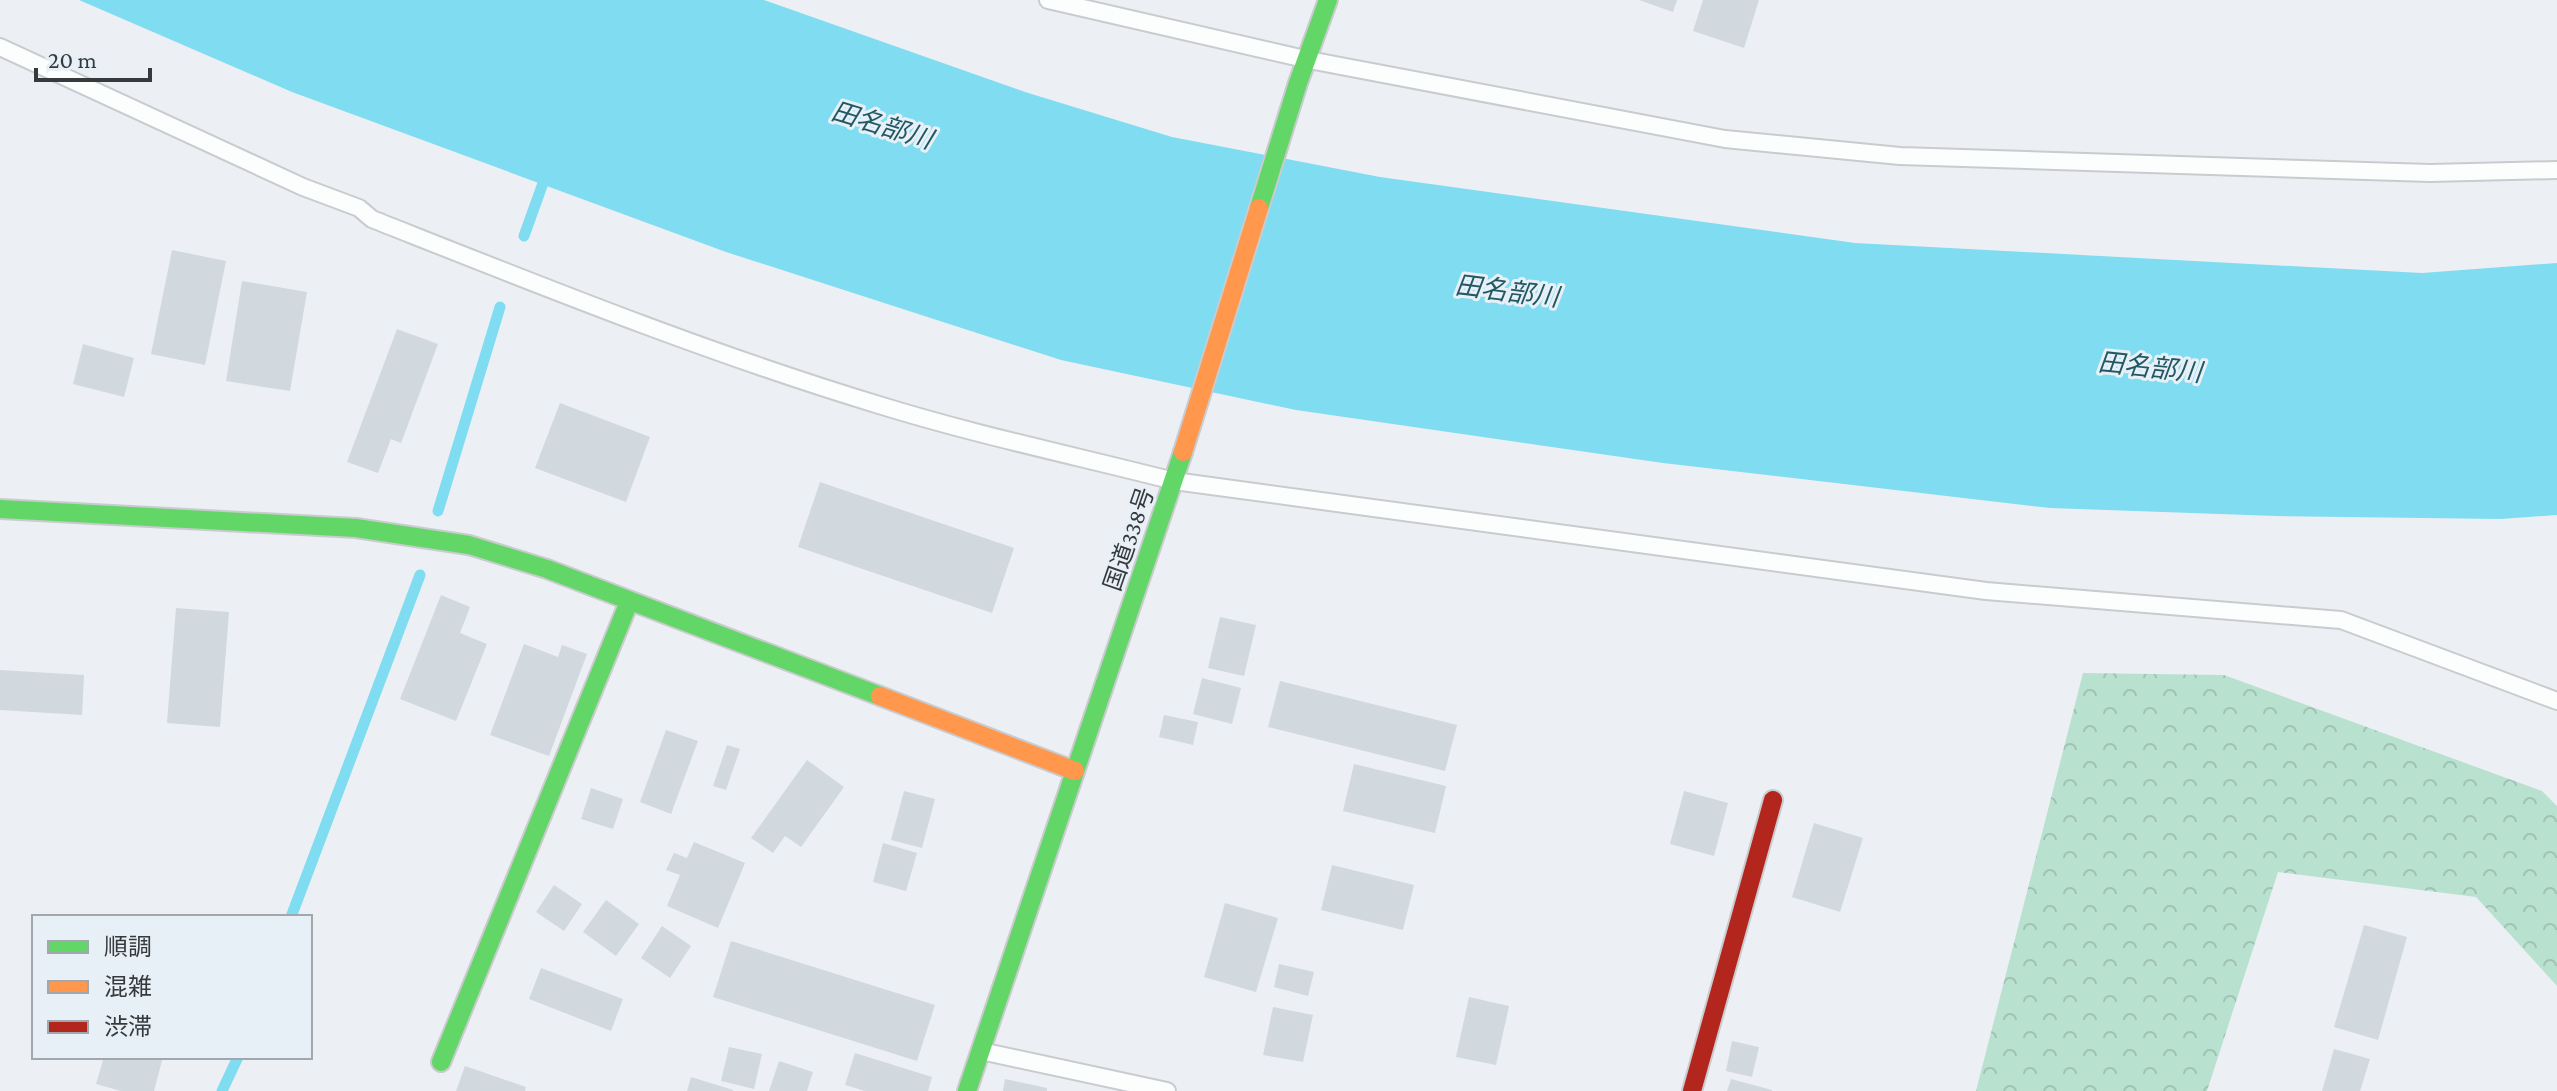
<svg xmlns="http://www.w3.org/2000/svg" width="2557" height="1091" viewBox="0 0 2557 1091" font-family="'Crimson Pro','Noto Sans JP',serif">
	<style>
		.forest { fill: url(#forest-crowns) }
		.water { fill: #80dcf0 }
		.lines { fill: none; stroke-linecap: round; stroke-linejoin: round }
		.stream { stroke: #80dcf0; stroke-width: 11 }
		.building { fill: #d1d8de }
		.lane-casing { stroke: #c9cbce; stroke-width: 20 }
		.fast-casing { stroke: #c9cbce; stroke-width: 22 }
		.slow-casing { stroke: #c9cbce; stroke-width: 22 }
		.jam-casing { stroke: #c9cbce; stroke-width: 22 }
		.lane { stroke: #fcfdfd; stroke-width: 16 }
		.fast { stroke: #63d668; stroke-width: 18 }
		.slow { stroke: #ff974d; stroke-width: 18 }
		.jam { stroke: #b3261e; stroke-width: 18 }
		.labels { text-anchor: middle; stroke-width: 6; stroke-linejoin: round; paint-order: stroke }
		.street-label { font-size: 24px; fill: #373a3d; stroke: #e8f0f7 }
		.water-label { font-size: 26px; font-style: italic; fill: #225863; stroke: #e8f0f7 }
	</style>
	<defs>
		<pattern id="forest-crowns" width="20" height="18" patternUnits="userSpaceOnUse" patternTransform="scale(2)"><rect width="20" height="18" fill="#b9e1cf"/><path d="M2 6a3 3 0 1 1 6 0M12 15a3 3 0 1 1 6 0" fill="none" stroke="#a0c2b3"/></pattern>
	</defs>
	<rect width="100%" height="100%" fill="#ecf0f4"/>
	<path class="forest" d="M2083,673L2224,675L2542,791L2557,806V986L2476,897L2278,872L2207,1091H1976Z"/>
	<path class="water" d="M79,0H764L1025,92L1172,137L1380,177L1855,243L2422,273L2557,263V515L2501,519L2276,516L2050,508L1663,463L1296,410L1061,360L726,252L292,92Z"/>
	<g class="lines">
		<path class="stream" d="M524,236L547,172
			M438,511L500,307
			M291,917L420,575
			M222,1091L238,1057"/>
	</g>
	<path class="building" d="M1639,0H1677L1673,12Z
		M1703,0H1759L1744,48L1693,31Z
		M172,250L226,261L205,365L151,354Z
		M242,281L307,292L290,391L226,381Z
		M397,329L438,344L401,443L391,439L378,473L347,462Z
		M83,344L134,358L124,397L73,384Z
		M560,403L650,437L626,502L535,468Z
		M820,482L1014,548L992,613L798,547Z
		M441,595L470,607L460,633L487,644L456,721L400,699Z
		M176,608L229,612L220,727L167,723Z
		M1220,617L1256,625L1244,676L1208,668Z
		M524,644L558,657L562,645L587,654L549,756L490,735Z
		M0,670L84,675L82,715L0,710Z
		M1202,678L1241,688L1232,724L1193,714Z
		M1280,681L1457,725L1445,771L1268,727Z
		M1164,715L1198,722L1193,745L1159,737Z
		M666,730L698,741L671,814L640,802Z
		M727,745L740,749L726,790L713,786Z
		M807,760L844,787L801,847L785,836L773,853L751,838Z
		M1354,764L1446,786L1435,833L1343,811Z
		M591,788L623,799L613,829L581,819Z
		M904,791L935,799L922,848L891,840Z
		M1684,791L1728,803L1714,856L1670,844Z
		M1814,823L1863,838L1840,912L1792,897Z
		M694,842L745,863L718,928L667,906L680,875L666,870L674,853L687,858Z
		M883,843L917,853L906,891L873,882Z
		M1332,865L1414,885L1403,930L1321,910Z
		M554,885L582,904L564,931L536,912Z
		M606,900L639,924L616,956L583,932Z
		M1225,903L1278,918L1256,992L1204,977Z
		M2364,925L2407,937L2378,1040L2334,1027Z
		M662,926L691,946L670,978L641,958Z
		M731,941L935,1005L917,1061L713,997Z
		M1279,964L1314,972L1308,996L1274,987Z
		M541,968L623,999L611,1031L529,999Z
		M1469,997L1509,1006L1496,1065L1456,1057Z
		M1273,1007L1313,1015L1303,1062L1263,1055Z
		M1732,1041L1759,1047L1752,1077L1726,1071Z
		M729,1047L762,1054L754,1089L721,1081Z
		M2334,1049L2370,1059L2360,1091H2322Z
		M855,1053L932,1077L928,1091H865L845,1085Z
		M104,1057H163L154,1091H121L96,1084Z
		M779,1061L813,1072L807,1091H769Z
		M465,1066L526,1087L525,1091H456Z
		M691,1077L733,1090V1091H687Z
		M1005,1079L1047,1088V1091H1003Z
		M1731,1079L1772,1090V1091H1727Z"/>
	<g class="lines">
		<g class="lane-casing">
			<path id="lane" d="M1048,0L1309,60L1725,139L1900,156L2430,173L2557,170
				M0,47L303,187L359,208L372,219C539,285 707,353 879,405C976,435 1076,456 1174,481L1986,591L2341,620L2557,701
				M981,1051L1167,1091"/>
		</g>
		<g class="fast-casing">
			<path id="fast" d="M1259,208L1298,83L1328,0
				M0,509L356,528L469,545L547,569L880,696
				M441,1062L629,602
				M967,1091L1183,452"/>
		</g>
		<g class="slow-casing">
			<path id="slow" d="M1183,452L1259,208
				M880,696L1075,771"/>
		</g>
		<g class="jam-casing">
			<path id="jam" d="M1692,1091L1773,800"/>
		</g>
		<use href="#lane" class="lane"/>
		<use href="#fast" class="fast"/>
		<use href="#slow" class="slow"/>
		<use href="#jam" class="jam"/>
	</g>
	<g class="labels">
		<g class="street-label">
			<text transform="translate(1129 539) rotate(-71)" y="8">国道338号</text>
		</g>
		<g class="water-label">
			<text transform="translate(882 125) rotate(17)" y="9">田名部川</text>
			<text transform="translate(1507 291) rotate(7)" y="9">田名部川</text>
			<text transform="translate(2150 367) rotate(6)" y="9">田名部川</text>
		</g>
	</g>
	<rect x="32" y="915" width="280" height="144" fill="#e8f0f7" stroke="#a1a7ad" stroke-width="2"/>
	<rect x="48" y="941" width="40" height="12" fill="#63d668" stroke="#a1a7ad" stroke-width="2"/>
	<text x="104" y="955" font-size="24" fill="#373a3d">順調</text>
	<rect x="48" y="981" width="40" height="12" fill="#ff974d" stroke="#a1a7ad" stroke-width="2"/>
	<text x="104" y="995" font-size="24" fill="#373a3d">混雑</text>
	<rect x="48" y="1021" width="40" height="12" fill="#b3261e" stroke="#a1a7ad" stroke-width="2"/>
	<text x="104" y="1035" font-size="24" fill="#373a3d">渋滞</text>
	<path d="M36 68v12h114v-12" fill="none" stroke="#373a3d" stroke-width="4"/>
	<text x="48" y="68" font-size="24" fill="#373a3d" stroke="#e8f0f7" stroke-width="6" paint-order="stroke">20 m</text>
</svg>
